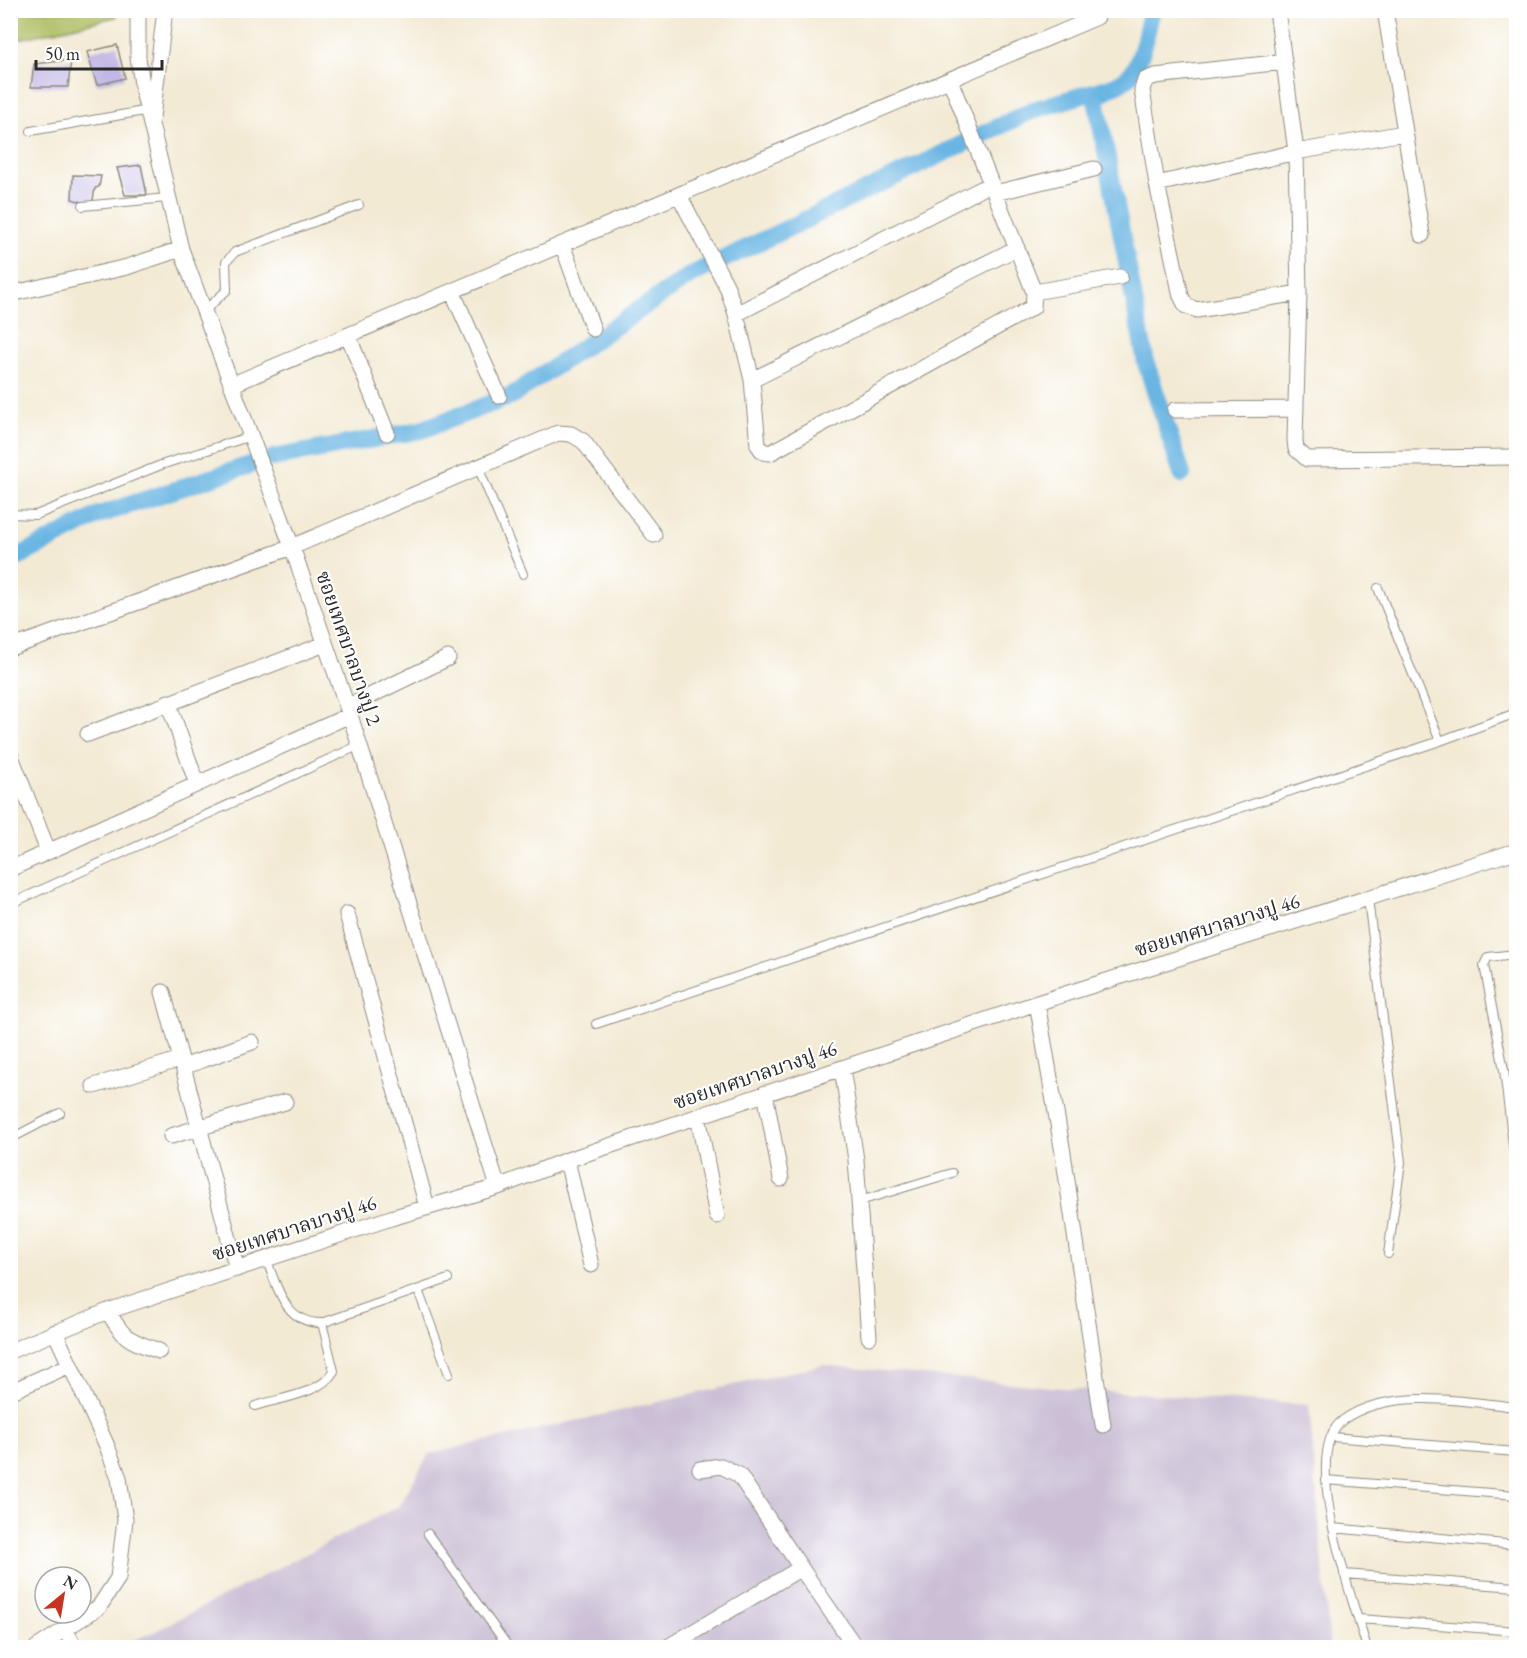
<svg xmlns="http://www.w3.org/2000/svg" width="1527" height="1658" viewBox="0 0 1527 1658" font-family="'EB Garamond','Noto Serif Thai',serif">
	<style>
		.industrial { fill: #cbbfd5 }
		.green { fill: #aebe61; stroke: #6c7446; stroke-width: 1.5 }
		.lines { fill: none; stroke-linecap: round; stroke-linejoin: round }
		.canal { stroke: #6ab6e3; stroke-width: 18 }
		.building { fill: #c1b7e6 }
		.lane-casing { stroke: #8f8a80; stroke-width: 10 }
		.street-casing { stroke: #8f8a80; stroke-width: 17 }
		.lane { stroke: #fff; stroke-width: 8 }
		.street { stroke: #fff; stroke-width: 15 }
		.labels { text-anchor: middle; stroke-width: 4.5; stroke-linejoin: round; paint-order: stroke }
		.street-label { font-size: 20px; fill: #2b2b2b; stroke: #fff }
	</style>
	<rect width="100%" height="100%" fill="#fff"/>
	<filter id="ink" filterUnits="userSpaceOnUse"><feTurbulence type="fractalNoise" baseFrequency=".0167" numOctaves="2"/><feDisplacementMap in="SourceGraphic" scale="12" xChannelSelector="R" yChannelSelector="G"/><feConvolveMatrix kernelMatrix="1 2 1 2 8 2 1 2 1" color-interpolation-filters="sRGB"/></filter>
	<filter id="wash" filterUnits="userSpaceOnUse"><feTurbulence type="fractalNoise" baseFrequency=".008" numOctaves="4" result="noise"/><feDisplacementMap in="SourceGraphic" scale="24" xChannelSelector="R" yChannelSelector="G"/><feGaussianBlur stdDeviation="1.35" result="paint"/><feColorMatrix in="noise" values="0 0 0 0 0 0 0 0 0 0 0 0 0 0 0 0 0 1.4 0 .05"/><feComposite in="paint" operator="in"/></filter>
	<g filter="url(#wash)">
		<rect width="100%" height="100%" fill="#f3ead4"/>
		<path class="industrial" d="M822,1365L1061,1388L1309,1405L1330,1647L115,1648L156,1631L399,1506L429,1454Z"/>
		<path class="green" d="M10,11H115L116,17L11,41Z"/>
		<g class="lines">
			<path class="canal" d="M1152,10C1146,30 1143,64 1127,78C1116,87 1105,87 1096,99L1146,363L1182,474
				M273,458L421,430L511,396L691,275L1033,110L1103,89
				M10,561L99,515L253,464"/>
		</g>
		<g id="blocks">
			<path class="building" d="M117,45L125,78L97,85L87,52Z
				M71,60L68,87H31L34,64Z
				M141,165L147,195H125L117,168Z
				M73,175L101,176L99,187L95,188L92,205L72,199Z"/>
		</g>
	</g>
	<g filter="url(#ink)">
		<use href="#blocks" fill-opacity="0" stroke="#8f8a80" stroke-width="1.5"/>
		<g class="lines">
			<g class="lane-casing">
				<path id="lane" d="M31,131L149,110
					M83,206L167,198
					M203,312L227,290L226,262L235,252L359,205
					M478,467L523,574
					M10,514L36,515L161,465L251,436
					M1378,588L1440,741
					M1368,899L1401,1162L1388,1254
					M10,904L360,745
					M1516,954L1488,957L1484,965L1504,1070L1516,1170
					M596,1024L1440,741L1516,713
					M10,1139L60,1113
					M860,1201L952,1173
					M266,1258C277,1287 285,1324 322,1323L448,1279
					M418,1290L449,1374
					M255,1406C280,1398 321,1394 334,1371L322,1323
					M1332,1437L1516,1452
					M1325,1480L1516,1495
					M1333,1528L1516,1545
					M428,1534L509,1648
					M1344,1574L1516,1587
					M1359,1619L1516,1631
					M1367,1648C1354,1604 1298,1452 1343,1420C1388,1387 1465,1401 1516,1407"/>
			</g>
			<g class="street-casing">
				<path id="street" d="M138,10V58L143,91L181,249L292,547L350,715L498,1187
					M1277,10L1296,152L1299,293
					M1385,10L1422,235
					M152,118L165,10
					M1404,133L1296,152L1157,184L1181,296L1186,306L1197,310L1299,293L1295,440L1296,449L1307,459L1516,457
					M1157,184L1142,90L1145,80L1155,76L1283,62
					M995,193L1094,169
					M679,195L727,287L736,314L752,380L758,445L763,452L770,453L1033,307L1034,292L950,80
					M562,244L593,329
					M452,291L499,396
					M1034,292L1120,277
					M10,294L127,267L181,249
					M736,314L991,184
					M348,335L387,433
					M752,380L1017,248
					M231,385L1097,17
					M1175,410L1296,409
					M10,648L292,547L558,433L571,434L583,441L654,535
					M168,702L197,784
					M347,707L448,658
					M88,734L325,644
					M10,754L48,851
					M10,869L350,715
					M347,914L427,1207
					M163,992L237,1269
					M1037,1003L1063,1153L1103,1425
					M183,1067L252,1042
					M842,1068L856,1160L869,1337
					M94,1086L181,1059
					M765,1093L781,1179
					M698,1116L717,1216
					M171,1136L285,1102
					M567,1160L591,1265
					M108,1311C124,1340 129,1340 159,1351
					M10,1351L108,1311L391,1218L498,1187L567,1160L1037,1003L1516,851
					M10,1392L70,1365
					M700,1469L721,1466L739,1475L801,1568
					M65,1629L75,1648
					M36,1648L99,1607L118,1578L125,1520L119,1478L107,1446L55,1332
					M666,1648L801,1568L856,1648"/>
			</g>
			<use href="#lane" class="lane"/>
			<use href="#street" class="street"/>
		</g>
	</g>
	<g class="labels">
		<g class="street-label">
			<text transform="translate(349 648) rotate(71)" y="7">ซอยเทศบาลบางปู 2</text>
			<text transform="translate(1217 925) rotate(-17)" y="7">ซอยเทศบาลบางปู 46</text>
			<text transform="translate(755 1075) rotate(-19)" y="7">ซอยเทศบาลบางปู 46</text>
			<text transform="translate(294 1228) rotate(-18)" y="7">ซอยเทศบาลบางปู 46</text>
		</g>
	</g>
	<rect width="1527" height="1658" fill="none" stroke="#fff" stroke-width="36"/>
	<g transform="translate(63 1595) rotate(30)"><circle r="28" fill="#ffffff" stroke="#aaaaaa" stroke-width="1.5"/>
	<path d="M0-4.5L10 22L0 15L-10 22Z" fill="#c8321e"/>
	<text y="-9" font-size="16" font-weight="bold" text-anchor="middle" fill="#2b2b2b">N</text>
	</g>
	<path d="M36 60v9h126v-9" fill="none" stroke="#2b2b2b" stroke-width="3"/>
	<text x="45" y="60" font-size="18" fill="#2b2b2b" stroke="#ffffff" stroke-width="4.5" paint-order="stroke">50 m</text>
</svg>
